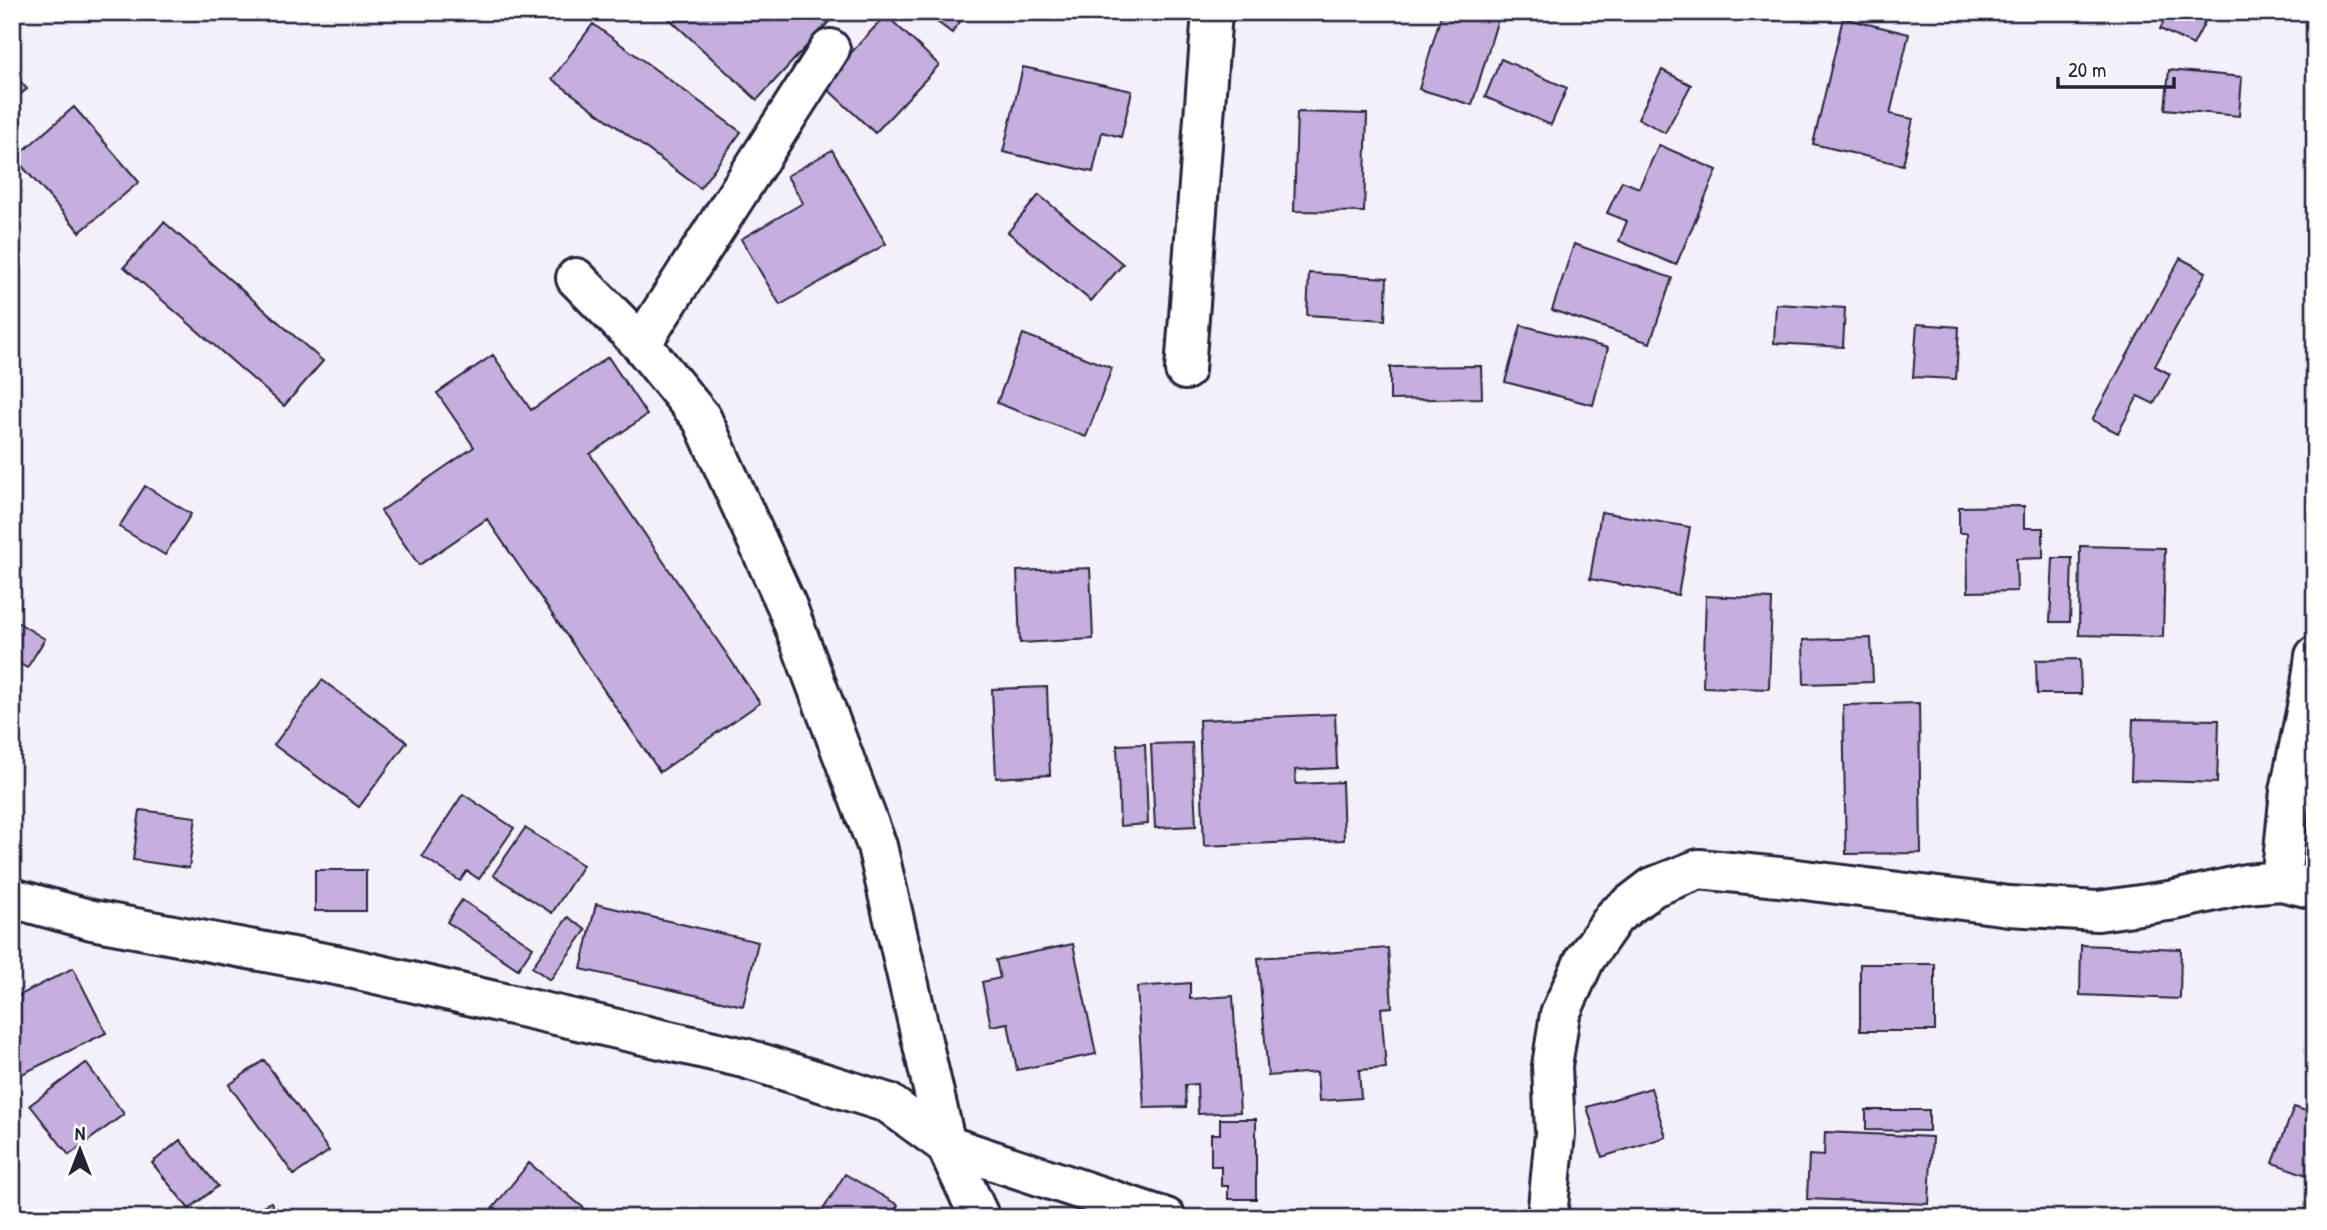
<svg xmlns="http://www.w3.org/2000/svg" width="2327" height="1230" viewBox="0 0 2327 1230" font-family="'Patrick Hand',sans-serif">
	<style>
		.building { fill: #c6afde; stroke: #22223b; stroke-width: 2 }
		.lines { fill: none; stroke-linecap: round; stroke-linejoin: round }
		.minor-casing { stroke: #22223b; stroke-width: 44 }
		.minor { stroke: #fff; stroke-width: 38 }
	</style>
	<rect width="100%" height="100%" fill="#f4eff8"/>
	<filter id="ink" filterUnits="userSpaceOnUse"><feTurbulence type="fractalNoise" baseFrequency=".0143" numOctaves="2"/><feDisplacementMap in="SourceGraphic" scale="14" xChannelSelector="R" yChannelSelector="G"/><feConvolveMatrix kernelMatrix="1 2 1 2 8 2 1 2 1" color-interpolation-filters="sRGB"/></filter>
	<g filter="url(#ink)">
		<path class="building" d="M662,12H838L757,100Z
			M924,12H967L952,33Z
			M1442,12H1500L1472,105L1419,89Z
			M2169,12H2210L2193,45L2160,29Z
			M886,15L939,65L875,133L822,84Z
			M1843,18L1909,34L1890,114L1913,119L1903,165L1813,144Z
			M593,24L741,132L700,188L552,79Z
			M1501,59L1567,88L1551,125L1485,97Z
			M1023,67L1132,91L1121,137L1102,132L1093,172L1003,152Z
			M1662,70L1691,85L1665,133L1638,118Z
			M2169,70L2242,77L2239,116L2165,109Z
			M12,72L27,89L12,101Z
			M74,107L139,182L80,232L15,158Z
			M1297,112L1367,114L1364,212L1294,211Z
			M1659,145L1717,170L1676,265L1619,241L1627,221L1607,213L1622,181L1639,188Z
			M832,150L886,244L780,305L741,239L803,203L787,176Z
			M1039,195L1123,264L1091,301L1008,232Z
			M164,222L323,361L284,406L124,267Z
			M1574,244L1672,278L1650,343L1552,310Z
			M2180,258L2206,272L2155,366L2170,374L2154,404L2138,396L2118,433L2092,420Z
			M1309,273L1387,278L1385,320L1307,315Z
			M1776,304L1845,308L1843,347L1774,343Z
			M1917,324L1959,327L1956,379L1913,377Z
			M1521,325L1608,348L1593,405L1505,382Z
			M1023,334L1112,368L1086,437L997,403Z
			M493,355L531,410L608,357L647,415L590,454L760,703L660,772L487,519L419,565L381,511L474,447L437,393Z
			M1481,366L1482,398L1390,400V367Z
			M145,486L191,514L165,555L119,527Z
			M2024,506V528H2043V558L2016,559L2017,591L1968,592L1967,533H1959V507Z
			M1601,512L1690,527L1678,595L1590,579Z
			M2080,546L2165,548L2163,637L2079,635Z
			M2053,558H2072L2070,622H2050Z
			M1090,568L1093,639L1020,643L1017,571Z
			M1706,596L1772,599L1769,689L1703,687Z
			M12,619L45,639L27,668L12,659Z
			M1871,638L1873,682L1804,684L1803,640Z
			M2080,659L2081,694H2037L2036,660Z
			M322,680L407,742L359,807L274,745Z
			M1047,687L1050,775L996,778L992,689Z
			M1919,703L1921,853L1846,854L1843,705Z
			M1335,714L1337,768L1295,770L1296,784L1342,782L1344,840L1204,846L1199,720Z
			M2133,719L2219,720L2217,783L2131,780Z
			M1192,743L1196,826L1155,828L1151,744Z
			M1145,744L1148,824L1120,826L1117,745Z
			M463,794L514,828L479,879L467,871L460,881L422,856Z
			M140,810L196,817L189,868L133,860Z
			M525,828L583,865L552,913L493,875Z
			M315,870H366V911H315Z
			M462,900L533,947L518,969L447,922Z
			M596,904L758,942L743,1006L581,969Z
			M568,917L586,930L550,980L532,967Z
			M1073,944L1096,1054L1017,1070L1008,1023L991,1026L982,982L1000,978L996,960Z
			M2081,945L2181,949L2180,999L2080,995Z
			M1388,948L1392,1007L1381,1008L1386,1068L1359,1070L1361,1098L1319,1101L1317,1072L1268,1076L1258,958Z
			M1860,964H1935V1031H1860Z
			M73,968L106,1033L20,1075L12,1060V999Z
			M1190,983V999L1233,996L1240,1112L1198,1114L1197,1084L1185,1085L1186,1107L1144,1108L1137,987Z
			M264,1060L329,1151L294,1175L229,1085Z
			M86,1063L124,1114L69,1155L30,1105Z
			M1651,1088L1666,1137L1602,1157L1587,1107Z
			M2294,1107L2315,1114V1178L2273,1163Z
			M1866,1110H1929V1131L1866,1130Z
			M1220,1119H1256V1199H1228V1186H1221V1166H1211V1134H1220Z
			M1825,1132L1932,1137L1929,1204L1807,1199L1809,1155L1824,1156Z
			M180,1140L218,1186L189,1209L152,1163Z
			M529,1163L596,1218H485Z
			M845,1174L898,1205L890,1218H818Z
			M271,1202L278,1218H237Z"/>
		<g class="lines">
			<g class="minor-casing">
				<path id="minor" d="M576,278L641,344L702,419L786,604L877,846L946,1145L980,1218
					M641,344L830,49
					M1185,370L1212,12
					M2281,881L2290,791L2310,692L2315,656
					M12,898L92,920L341,966L744,1058L888,1103L946,1145L1166,1218
					M1547,1218L1555,1133L1552,1066L1560,1014L1585,959L1615,916L1653,887L1699,869L1789,878L2009,906L2098,911L2175,900L2246,884L2281,881L2315,889"/>
			</g>
			<use href="#minor" class="minor"/>
		</g>
	</g>
	<rect width="2327" height="1230" fill="none" stroke="#fff" stroke-width="42"/>
	<rect x="21" y="21" width="2285" height="1188" fill="none" stroke="#22223b" stroke-width="2.5" filter="url(#ink)"/>
	<g transform="translate(80 1150)" stroke="#ffffff" stroke-width="5" paint-order="stroke">
	<path d="M0-5L12 26L0 18L-12 26Z" fill="#22223b"/>
	<text y="-10" font-size="19" font-weight="bold" text-anchor="middle" fill="#22223b">N</text>
	</g>
	<path d="M2058 77v10h116v-10" fill="none" stroke="#22223b" stroke-width="3.5"/>
	<text x="2068" y="77" font-size="21" fill="#22223b" stroke="#ffffff" stroke-width="5" paint-order="stroke">20 m</text>
</svg>
